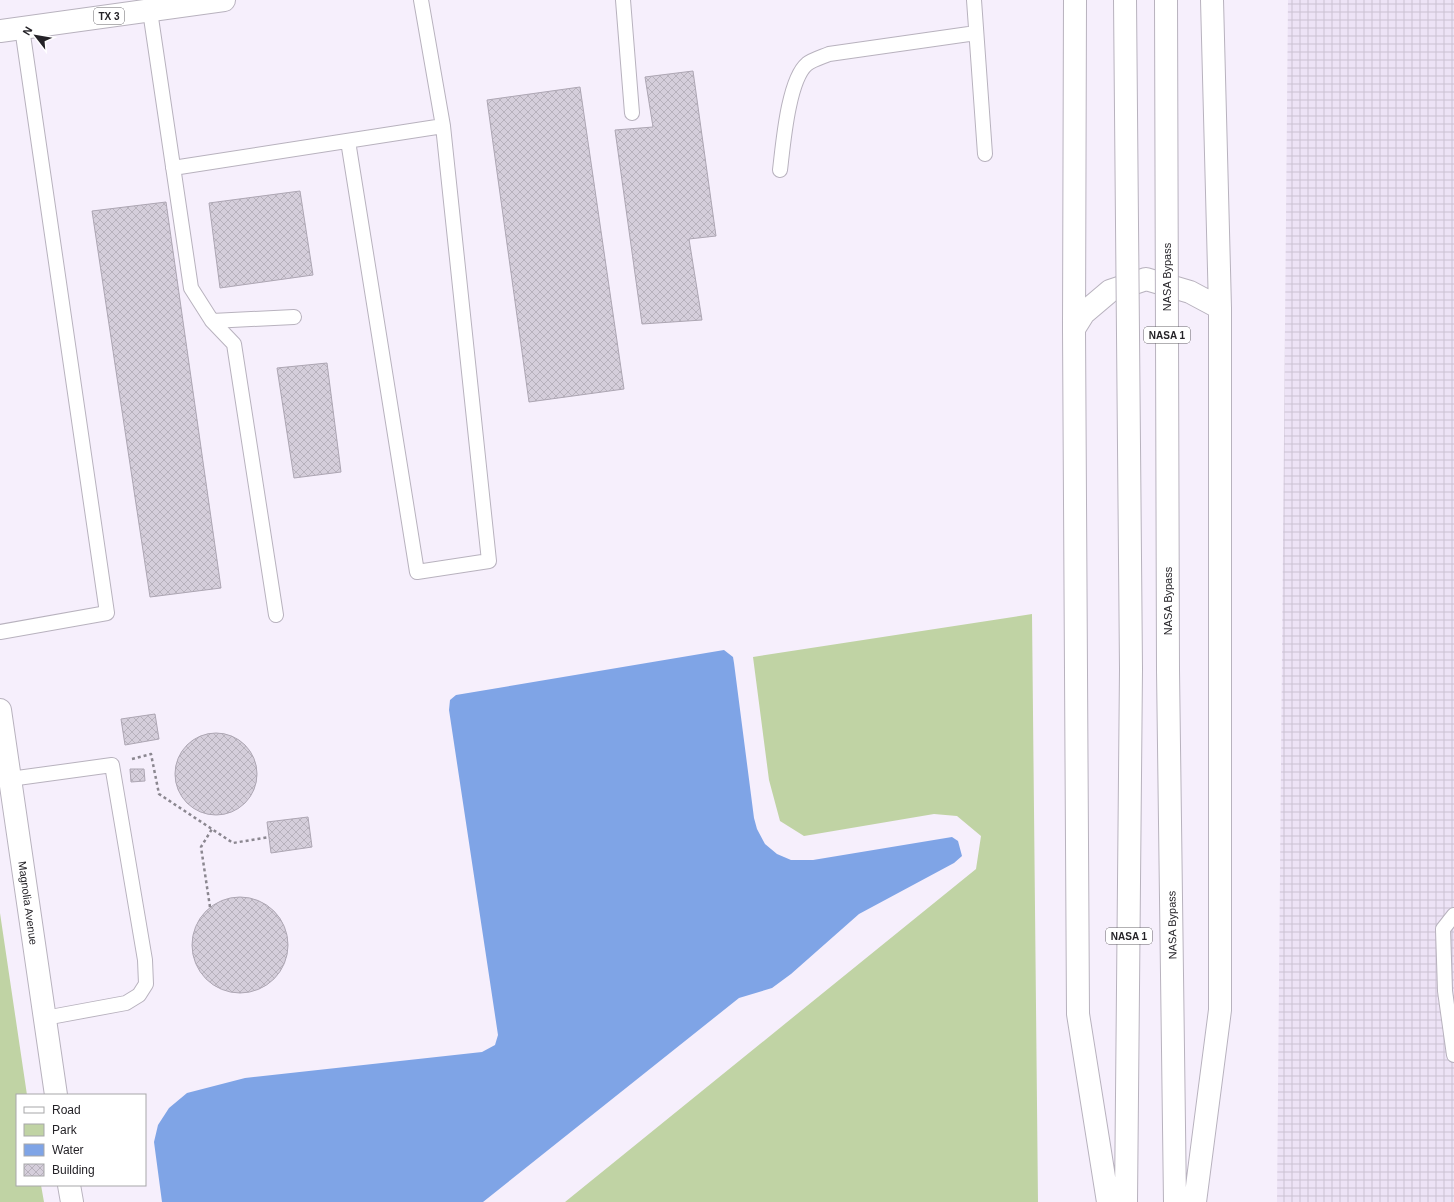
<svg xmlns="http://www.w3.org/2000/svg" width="1454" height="1202" viewBox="0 0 1454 1202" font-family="Arial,sans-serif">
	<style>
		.industrial { fill: url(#industrial-grid) }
		.green { fill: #c0d3a4 }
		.water { fill: #7fa4e6 }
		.building { fill: url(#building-cross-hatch); stroke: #ada6b3 }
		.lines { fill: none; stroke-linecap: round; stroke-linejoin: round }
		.service-casing { stroke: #b8b2be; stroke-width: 16 }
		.minor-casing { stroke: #b8b2be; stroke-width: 24 }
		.primary-casing { stroke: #b8b2be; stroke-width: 24 }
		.motorway-casing { stroke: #b8b2be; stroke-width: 24 }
		.path { stroke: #8b8790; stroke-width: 2.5; stroke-dasharray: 3 3; stroke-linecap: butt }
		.service { stroke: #fff; stroke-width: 14 }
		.minor { stroke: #fff; stroke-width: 22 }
		.primary { stroke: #fff; stroke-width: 22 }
		.motorway { stroke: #fff; stroke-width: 22 }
		.motorway-bridge-casing { stroke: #b8b2be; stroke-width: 24; stroke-linecap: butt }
		.motorway-bridge { stroke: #fff; stroke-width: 22 }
		.labels { text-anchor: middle; stroke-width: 3.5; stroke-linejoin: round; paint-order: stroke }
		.shield { fill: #fff; stroke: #666468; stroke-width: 1 }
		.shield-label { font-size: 10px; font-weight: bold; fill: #242227 }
		.street-label { font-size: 11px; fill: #242227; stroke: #fff }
	</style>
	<defs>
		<pattern id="industrial-grid" width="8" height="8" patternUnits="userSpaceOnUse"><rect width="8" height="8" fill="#ede3f6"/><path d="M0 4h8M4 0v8" fill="none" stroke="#cbc2d3"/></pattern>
		<pattern id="building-cross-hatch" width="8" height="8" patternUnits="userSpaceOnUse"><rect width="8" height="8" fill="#d5cedb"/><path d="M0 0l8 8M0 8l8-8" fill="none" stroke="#b7b1bc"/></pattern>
	</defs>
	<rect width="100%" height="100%" fill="#f6effc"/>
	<path class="industrial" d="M1288,0H1454V1202H1277Z"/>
	<path class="green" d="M1032,614L1038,1202H565L976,869L981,836L957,816L934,814L804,836L780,821L769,780L753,657Z
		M0,913L27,1095H17V1185H41L44,1202H0Z"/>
	<path class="water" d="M724,650L733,657L734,663L754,818L757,829L765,844L777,854L791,860H813L952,837L958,841L962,856L954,863L859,914L791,974L772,988L739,998L483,1202H162L154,1142L158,1125L169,1108L187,1093L245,1078L482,1052L495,1045L498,1035L449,710L450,700L456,695Z"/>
	<path class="building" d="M693,71L716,236L689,239L702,320L642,324L615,130L653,127L645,77Z
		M580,87L624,389L529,402L487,100Z
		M300,191L313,275L220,288L209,203Z
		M166,202L221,588L150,597L92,211Z
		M327,363L341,472L294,478L277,368Z
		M155,714L159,739L125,745L121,719Z
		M175 774a41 41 0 1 1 82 0a41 41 0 1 1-82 0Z
		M130,769H144L145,781L131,782Z
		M308,817L312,847L271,853L267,822Z
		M192 945a48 48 0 1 1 96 0a48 48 0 1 1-96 0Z"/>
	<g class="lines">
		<g class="service-casing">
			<path id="service" d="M623,0L632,113
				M974,0L985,154
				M150,11L191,288L212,321L234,344L276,615
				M348,141L417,572L489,561L443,126L421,0
				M173,168L443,126
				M780,170C783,146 788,80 807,64C812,60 822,57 829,54L976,33
				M212,321L294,317
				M0,632L107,613L22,28
				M10,779L112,765L145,960L146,984L139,995L126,1003L45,1018
				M1454,915L1443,929L1445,991L1454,1055"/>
		</g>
		<g class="minor-casing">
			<path id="minor" d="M0,710L56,1095
				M69,1185L72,1202"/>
		</g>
		<g class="primary-casing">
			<path id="primary" d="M0,31L224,0"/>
		</g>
		<g class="motorway-casing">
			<path id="motorway" d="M1075,0L1074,329L1078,1014L1108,1202
				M1074,329L1084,313L1110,291L1146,279L1190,292L1220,308
				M1168,670L1175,1202
				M1126,1202L1131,669
				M1195,1202L1220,1010V308L1212,0"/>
		</g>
		<path class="path" d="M132,759L151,754L159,794L233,843L269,837
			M210,907L201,847L212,829"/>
		<use href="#service" class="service"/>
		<use href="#minor" class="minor"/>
		<use href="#primary" class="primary"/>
		<use href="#motorway" class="motorway"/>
		<g class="motorway-bridge-casing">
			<path id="motorway-bridge" d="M1125,0L1131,669
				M1166,0L1168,670"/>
		</g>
		<use href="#motorway-bridge" class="motorway-bridge"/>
	</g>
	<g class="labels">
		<g class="shield">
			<rect x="94" y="8" width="30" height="16" rx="3"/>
			<rect x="1144" y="327" width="46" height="16" rx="3"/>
			<rect x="1106" y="928" width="46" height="16" rx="3"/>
		</g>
		<g class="shield-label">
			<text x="109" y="20">TX 3</text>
			<text x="1167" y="339">NASA 1</text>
			<text x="1129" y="940">NASA 1</text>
		</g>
		<g class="street-label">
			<text transform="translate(1167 277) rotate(-90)" y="4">NASA Bypass</text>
			<text transform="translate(1168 601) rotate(-90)" y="4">NASA Bypass</text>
			<text transform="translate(28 903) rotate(82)" y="4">Magnolia Avenue</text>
			<text transform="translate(1172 925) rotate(-91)" y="4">NASA Bypass</text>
		</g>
	</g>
	<rect x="16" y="1094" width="130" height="92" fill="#ffffff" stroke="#a7a7a9"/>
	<rect x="24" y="1107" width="20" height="6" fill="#ffffff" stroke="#a7a7a9"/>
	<text x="52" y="1114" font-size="12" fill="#242227">Road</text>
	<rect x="24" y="1124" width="20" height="12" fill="#c0d3a4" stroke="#a7a7a9"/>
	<text x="52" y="1134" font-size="12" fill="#242227">Park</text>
	<rect x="24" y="1144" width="20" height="12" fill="#7fa4e6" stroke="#a7a7a9"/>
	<text x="52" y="1154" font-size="12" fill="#242227">Water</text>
	<rect x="24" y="1164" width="20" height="12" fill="url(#building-cross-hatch)" stroke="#a7a7a9"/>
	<text x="52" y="1174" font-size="12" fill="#242227">Building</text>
	<g transform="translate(36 36) rotate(301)" stroke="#ffffff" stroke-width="3" paint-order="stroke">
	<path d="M0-3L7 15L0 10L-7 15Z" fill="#242227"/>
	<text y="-6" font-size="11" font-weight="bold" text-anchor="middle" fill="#242227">N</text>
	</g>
</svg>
